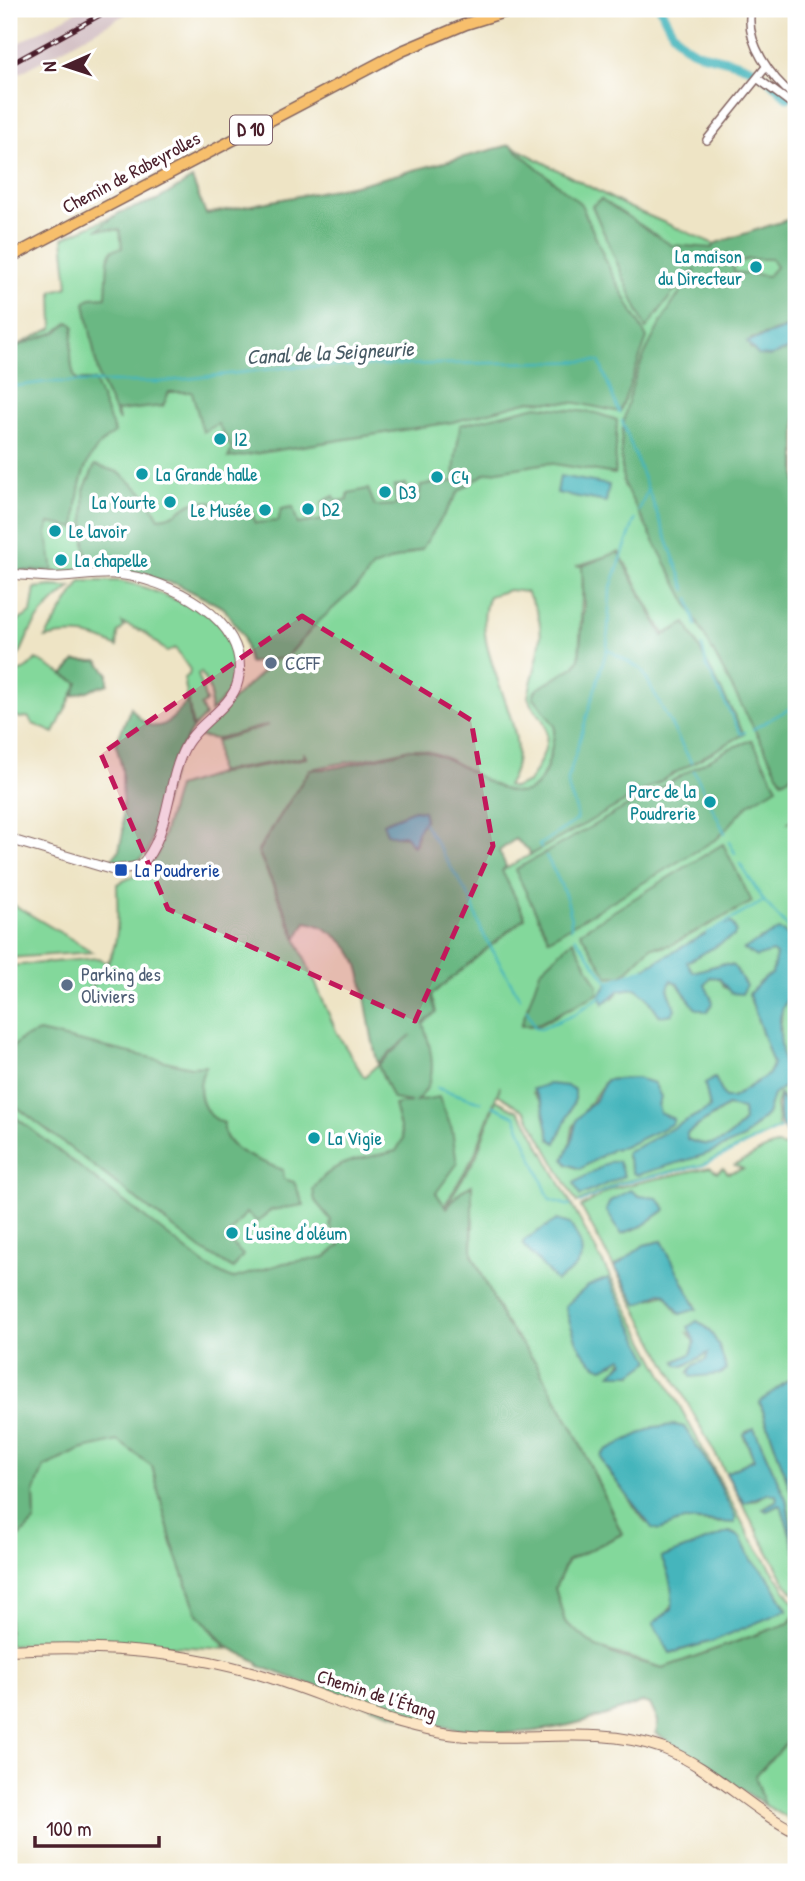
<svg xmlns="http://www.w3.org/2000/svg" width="805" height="1881" viewBox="0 0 805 1881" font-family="'Patrick Hand',sans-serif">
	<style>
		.industrial { fill: #d2bec2 }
		.green { fill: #83d89b; stroke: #667c63; stroke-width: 2; fill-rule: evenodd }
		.forest { fill: #6ab883; stroke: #5a6c57; stroke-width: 2; fill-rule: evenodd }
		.water { fill: #45b5bc; stroke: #486a74; stroke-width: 2; fill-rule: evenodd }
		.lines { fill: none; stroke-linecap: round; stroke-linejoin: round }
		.stream { stroke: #45b5bc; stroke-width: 2.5 }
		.canal { stroke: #45b5bc; stroke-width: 9 }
		.minor-casing { stroke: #836461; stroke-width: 10 }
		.tertiary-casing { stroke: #836461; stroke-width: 11 }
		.secondary-casing { stroke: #836461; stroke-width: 12 }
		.primary-casing { stroke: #836461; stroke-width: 13 }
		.minor { stroke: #fff; stroke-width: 7 }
		.tertiary { stroke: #fff; stroke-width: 9 }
		.secondary { stroke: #fce5c4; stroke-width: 10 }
		.primary { stroke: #f7bf6c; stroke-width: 10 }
		.rail-casing { stroke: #4a1f2b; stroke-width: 5 }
		.rail { stroke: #fff; stroke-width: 2.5; stroke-dasharray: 8; stroke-linecap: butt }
		.marked { fill: #c2185b; fill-opacity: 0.2; stroke: #c2185b; stroke-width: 5; stroke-dasharray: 14 9; stroke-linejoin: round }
		.culture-dot { fill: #0f9aa8; stroke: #fff; stroke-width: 2.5 }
		.service-dot { fill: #5c6f8a; stroke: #fff; stroke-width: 2.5 }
		.transit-dot { fill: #1a4fb4; stroke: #fff; stroke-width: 2.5 }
		.labels { text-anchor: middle; stroke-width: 7; stroke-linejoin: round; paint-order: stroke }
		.shield { fill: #fff; stroke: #80626b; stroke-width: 2 }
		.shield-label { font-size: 18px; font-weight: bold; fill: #4a1f2b }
		.street-label { font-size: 19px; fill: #4a1f2b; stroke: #fff }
		.culture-label { font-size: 19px; fill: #0d838f; stroke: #fff; text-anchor: start }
		.service-label { font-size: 19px; fill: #4e5e75; stroke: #fff; text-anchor: start }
		.transit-label { font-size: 19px; fill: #164399; stroke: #fff; text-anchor: start }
		.water-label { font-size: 21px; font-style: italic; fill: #485b65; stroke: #fff }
	</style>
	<rect width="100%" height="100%" fill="#fff"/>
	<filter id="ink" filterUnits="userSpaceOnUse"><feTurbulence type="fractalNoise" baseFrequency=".0143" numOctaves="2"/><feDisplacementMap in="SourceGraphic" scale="14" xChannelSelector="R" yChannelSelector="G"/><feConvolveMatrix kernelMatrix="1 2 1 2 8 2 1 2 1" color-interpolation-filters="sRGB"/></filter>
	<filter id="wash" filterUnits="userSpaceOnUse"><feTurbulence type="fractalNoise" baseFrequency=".00686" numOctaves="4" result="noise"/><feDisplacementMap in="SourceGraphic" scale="28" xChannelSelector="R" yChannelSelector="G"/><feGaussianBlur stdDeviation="1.57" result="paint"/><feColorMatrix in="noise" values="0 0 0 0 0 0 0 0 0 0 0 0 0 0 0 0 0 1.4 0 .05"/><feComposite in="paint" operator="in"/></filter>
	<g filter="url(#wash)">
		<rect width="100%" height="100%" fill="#eee4c5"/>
		<path class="industrial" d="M81,9H135L9,79V48Z"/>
		<path class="green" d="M510,145L628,207L714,244L796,220V817L787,823L796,818V956L787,945L790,939L784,932L760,940L776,955L772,974L764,978L749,995L773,1064L769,1074L732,1098H725L715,1078L705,1084L710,1108L626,1154L633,1173L744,1138L767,1114L773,1095L785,1085L780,1040L782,1005L791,995H796V1036L790,1043L792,1065L796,1069V1112L790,1110L787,1102L779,1094L776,1106L779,1128L702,1165L618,1183L577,1203L526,1112L498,1094L500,1086L474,1156L419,1248L9,1446V966L98,958L107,963L86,993C121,953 118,936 117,884L145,871L158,853L177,787L221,773L307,758L303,752L305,757L218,772L216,741L268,725L216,739L196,736C209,724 259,672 268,668L234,614L182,580L104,568L56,574L9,570V347H14L53,328L52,291L68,287L63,238L123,212L202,217L362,186ZM619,552L664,634L686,624L744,734L502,871L525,918L431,995L435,1013L364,1077L337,1033L258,851L310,769C338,764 366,759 394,753C400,752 409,748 414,749C477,755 541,858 555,726L533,696L575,666L579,659L583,575L582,566H576ZM509,590L526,592C553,628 536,657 528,697C531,705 536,710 541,717C555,739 540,763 529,782L514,788L507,786C544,733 464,655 489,596ZM733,936L687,962L688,969L693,972L722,964L734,966L746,986L725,988L719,978L710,977L705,985L686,996L678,984L670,980L668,989L673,1002L660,1016L647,997L636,988L620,990L613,998L608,982ZM584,937L665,947H651L613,977L608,976ZM548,971L598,993L538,1026H525ZM636,1078L654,1083L661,1097L658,1106L660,1113L665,1116L624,1147L613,1149L580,1169L567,1164L573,1127L606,1080ZM533,1093L575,1099L550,1139L542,1103Z
			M81,581H119L138,585L202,610L223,626L233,655L235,677L232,690L210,712L211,693L201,672L198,674L206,702L201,706L205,716L193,728L184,678L189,675L190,670L175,648L167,652L144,632L122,623L124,627L118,633L117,647C93,633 72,632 45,638Z
			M52,586L71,587C55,600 34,619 27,638C20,654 22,653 9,665V622H16L31,613L35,588Z
			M36,659L78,683L54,733L33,724L28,717L20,718L9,713V673C22,670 24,673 36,659Z
			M9,902L93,952L9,958Z
			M496,1100L518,1111L526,1120L749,1535L796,1606V1613L789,1623L663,1668L596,1647L565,1622L555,1588L567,1561L622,1534L574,1431L536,1363L504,1321L472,1254L473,1219L461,1191L445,1207L476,1157ZM607,1278L632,1374L618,1366L625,1359L621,1357L614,1363ZM684,1427L710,1467L735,1516L720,1523L684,1520L646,1523L605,1466L601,1456ZM730,1532L740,1537L751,1560L767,1575L787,1609L713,1641L671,1653L658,1632L673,1602L669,1568L661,1558Z
			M728,1106L743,1108L744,1120C729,1141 712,1151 687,1139V1133Z
			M776,1145L796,1149V1374L760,1403L796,1506V1548L786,1499L754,1428L746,1432L744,1437L754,1459L726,1473L742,1500L753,1501L769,1493L776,1495L777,1500L765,1507L767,1511L779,1505L782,1508L796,1553V1595L787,1586L581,1207L614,1188L710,1167L717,1172L723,1168L728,1173L743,1169L735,1165C749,1159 762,1148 776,1145ZM639,1196L664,1205L665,1210L642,1226L621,1234ZM662,1241L691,1300L696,1304L678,1313L666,1294L636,1303L615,1266L648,1244ZM688,1333L716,1341L725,1364L689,1372L694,1365L706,1360L709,1353L684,1366L676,1361L691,1354L695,1342Z
			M118,1440L152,1466L172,1543L197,1613L227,1649L133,1644L104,1639L9,1645V1547L35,1521L34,1493L44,1467L80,1450Z
			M796,1733V1823L765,1805L755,1776Z"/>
		<path class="forest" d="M510,145L581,204L611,272L647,338L620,412L576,403L530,401L453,422L228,458L232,449L218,424L203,432L192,392H169L163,406L117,411L119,421L99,378L85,303L90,298L106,297L108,260L112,250L122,248L120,230L98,229L119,213L159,199L192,179L206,214L360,184Z
			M601,199L671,245L712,248L716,243L796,217V325L751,339L750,348C764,359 782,354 796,345V773L782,781L624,485C610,408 651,330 696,270L684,278L646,329L592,206ZM749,259H771L776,267L768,276L734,272L733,264Z
			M69,322L74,326C71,342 68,364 76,380H94L115,433C82,452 76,492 76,528L49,523L47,534L53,570L9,571V349L56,332Z
			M537,406L596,413L617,420L615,474L548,463L486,473L459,491L422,549L373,567L362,582L317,623L286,658L249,663L243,636L224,608L177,584L113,571L81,570V557L87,556L85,545L84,490L95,465L118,472L146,495L159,518C179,517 186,501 200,501C217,501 233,508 251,506L255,523L278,521L281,509L293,507L298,524L323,520L322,502L334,496L336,501L348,500V493L368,489L375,506L396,505L394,486L406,484L409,502H418L421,485L455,481C452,463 459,443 460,425Z
			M618,552L663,636L686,623L744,734L530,855L529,850L515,839L499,851L506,866L502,871L525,917L431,995L436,1012L423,1023C432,1050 440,1081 416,1101L439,1097L452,1129L457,1164L436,1193L447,1208L461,1191L472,1185V1254L504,1321L536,1363L574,1431L622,1534L567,1561L555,1588L565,1622L596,1647L621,1657L663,1668L789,1623L796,1613V1733L755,1776L765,1805L656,1733L658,1721L650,1704L642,1702C599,1719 554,1732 507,1733C423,1734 337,1693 259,1666L258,1662L228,1647L197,1613L172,1543L152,1466L118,1441L80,1450L44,1467L34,1493L35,1521L9,1547V1112L208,1267L232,1279L284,1263L326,1257L340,1245L330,1226L331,1220L315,1201L313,1189C336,1157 361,1160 396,1151L403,1139L394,1105L411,1102L393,1099L378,1065L411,1035L378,1063C369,1037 365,974 354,956C345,940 323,924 306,922L297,938L258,851L310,769C336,771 368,759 394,754C400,752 409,748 414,749C476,753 541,859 555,726L533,696L536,690L575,666L579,659L584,606L582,566ZM414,810L423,811L425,819L417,831L416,844L411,845L409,837L395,836L383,823Z
			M75,661H98L108,673V684L72,696L78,683L63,675Z
			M188,699L192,730L179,751L148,852C136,864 126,869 110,861L119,850L123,832L122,769L116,744L131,707C152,740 170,726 188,699Z
			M752,740L777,787L749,804L718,838L549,939L515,870L728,749Z
			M723,844L752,902L671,945L651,947L623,975L608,977L580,932Z
			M573,940L598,986V994L536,1025L521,1026L540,971Z
			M39,1032L191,1067L206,1066C195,1087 199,1114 224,1123C220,1151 262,1161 283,1170L284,1179L294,1182L304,1205L271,1210L258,1222L246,1213L226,1238L243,1255L233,1269L201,1249L17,1107L9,1094V1051L21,1039Z"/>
		<path class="water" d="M796,325L795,347L771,356L758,355L747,342Z
			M560,476L609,485L606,502L557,493Z
			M414,810L423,811L425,819L417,832L413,846L405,835L395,836L387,833L383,823Z
			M732,923L736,931L734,936L687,962L693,972L722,964L734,966L746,986L742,994L731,993L719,978L710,977L705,985L713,1002L707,1012L695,1008L678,984L671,980L668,989L675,1009L672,1014L660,1016L647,997L636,988L620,990L603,1004L601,994L608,982L643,969L723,924Z
			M778,930L784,932L790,939L787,946L796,956L789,977L791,981L796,980V995H791C768,1019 787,1056 785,1086L773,1095L767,1114L744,1138L704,1155L637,1175L633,1173L626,1153L710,1108L705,1084L715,1078L725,1098H732L769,1074L773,1064L749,994L764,978L772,974L776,955L772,952L756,957L744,949ZM727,1106L743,1109L744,1121C729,1141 712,1151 687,1139V1133Z
			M636,1078L654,1083L661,1097L658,1106L660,1113L674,1119L672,1124L624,1147L613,1149L580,1169L567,1164L564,1159L572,1141L577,1119L596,1099L606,1080Z
			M549,1084L568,1086L575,1090V1099L556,1143L550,1139L542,1103L533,1089Z
			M780,1095L790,1111L796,1114V1145C781,1129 776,1118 780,1095Z
			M618,1161L624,1176L580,1196L574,1183L610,1162Z
			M631,1190L639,1196L657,1198L666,1209L642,1226L621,1234L606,1210L610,1201Z
			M557,1220L570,1224C589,1253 586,1264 556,1281L523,1245L524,1240Z
			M662,1241L697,1309L680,1314L666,1294L660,1293L638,1305L615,1267L644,1245Z
			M608,1278L650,1361L632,1374H611L624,1362L622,1358L603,1368C579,1361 571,1327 565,1306L588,1286Z
			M697,1321C715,1330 722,1351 726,1370L721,1374L691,1377L689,1372L694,1365L706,1360L708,1353L684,1366L677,1365L676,1361L691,1354L695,1342L688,1327Z
			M796,1374V1506L760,1402Z
			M675,1425L684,1427L710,1467L735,1516V1523L684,1520L659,1530L652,1528L605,1466L601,1456L606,1450L654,1427Z
			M754,1428L786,1499L796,1553L782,1508L779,1505L767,1511L763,1509L777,1500L776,1495L769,1493L744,1503L726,1473L754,1459L744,1434Z
			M729,1532L740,1537L751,1560L767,1575L787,1610L713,1641L670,1653L653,1623L672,1609C674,1592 669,1572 661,1558Z"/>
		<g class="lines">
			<path class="stream" d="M9,387L47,382H160L289,367L599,361L619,412
				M622,421L686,590
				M639,511L647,491
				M689,598L696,625
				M702,646L707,667L741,734L745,732
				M607,649L642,670L691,762
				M753,729L796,705
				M694,771L725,833
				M424,823L471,900L482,932L520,998
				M729,842L735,853
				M541,848L539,845L577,820C579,805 566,794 568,779L607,649L610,590L635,519
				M546,856C558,879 572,901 571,928
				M740,864L764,901
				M707,933L764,901L796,936
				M575,937L608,982L643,969
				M527,1010L535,1028L540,1029L575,1014L604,994
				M437,1088L481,1102
				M493,1106L515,1116L550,1200L570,1206
				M580,1203L618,1184L703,1165L780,1128"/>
			<path class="canal" d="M661,9C685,67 707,48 755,70C767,76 778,89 788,98"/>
		</g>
	</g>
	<g filter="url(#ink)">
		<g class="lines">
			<g class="minor-casing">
				<path id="minor" d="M751,9C744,42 771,78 796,98
					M757,78L796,107
					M707,140L766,67
					M9,1870L15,1872"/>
			</g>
			<g class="tertiary-casing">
				<path id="tertiary" d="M9,574C26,575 45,578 62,577C80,576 97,573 116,574C166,578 252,619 238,681C232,708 197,723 185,747C166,783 170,837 140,866L113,870L9,839"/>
			</g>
			<g class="secondary-casing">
				<path id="secondary" d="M9,1650C91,1645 176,1650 255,1673C317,1691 377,1722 442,1733C515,1745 591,1723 662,1748C712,1767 749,1809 796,1832"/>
			</g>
			<g class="primary-casing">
				<path id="primary" d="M9,258L402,51L466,24L514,9"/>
			</g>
			<use href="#minor" class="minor"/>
			<use href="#tertiary" class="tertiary"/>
			<use href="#secondary" class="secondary"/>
			<use href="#primary" class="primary"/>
			<g class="rail-casing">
				<path id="rail" d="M9,65L111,9"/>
			</g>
			<use href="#rail" class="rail"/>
		</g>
	</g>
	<path class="marked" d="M302,616L471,720L493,846L415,1021L168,909L101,754Z"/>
	<g class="culture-dot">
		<circle cx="756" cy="267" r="7"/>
		<circle cx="220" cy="439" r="7"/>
		<circle cx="142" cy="474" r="7"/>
		<circle cx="437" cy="477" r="7"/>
		<circle cx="385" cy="492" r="7"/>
		<circle cx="170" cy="502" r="7"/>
		<circle cx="308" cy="509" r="7"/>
		<circle cx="265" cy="510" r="7"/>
		<circle cx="55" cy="531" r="7"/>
		<circle cx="61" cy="560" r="7"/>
		<circle cx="710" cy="802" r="7"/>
		<circle cx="314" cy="1138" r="7"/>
		<circle cx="232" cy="1233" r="7"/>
	</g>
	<g class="service-dot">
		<circle cx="271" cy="663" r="7"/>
		<circle cx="67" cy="985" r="7"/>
	</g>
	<rect class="transit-dot" x="114" y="863" width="14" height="14" rx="3.5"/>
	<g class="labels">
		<rect class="shield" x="230" y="115.5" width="42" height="29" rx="5"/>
		<g class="shield-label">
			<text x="251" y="136">D 10</text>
		</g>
		<g class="street-label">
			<text transform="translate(131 172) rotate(-28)" y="7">Chemin de Rabeyrolles</text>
			<text transform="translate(377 1694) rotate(18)" y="7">Chemin de l’Étang</text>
		</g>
		<g class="culture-label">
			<text x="742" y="263" text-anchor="end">La maison<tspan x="742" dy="22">du Directeur</tspan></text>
			<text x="234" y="446">I2</text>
			<text x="156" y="481">La Grande halle</text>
			<text x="451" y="484">C4</text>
			<text x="399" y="499">D3</text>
			<text x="156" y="509" text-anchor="end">La Yourte</text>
			<text x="322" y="516">D2</text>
			<text x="251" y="517" text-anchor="end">Le Musée</text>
			<text x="69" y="538">Le lavoir</text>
			<text x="75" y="567">La chapelle</text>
			<text x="696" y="798" text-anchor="end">Parc de la<tspan x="696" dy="22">Poudrerie</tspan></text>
			<text x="328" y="1145">La Vigie</text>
			<text x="246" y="1240">L'usine d'oléum</text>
		</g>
		<g class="service-label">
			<text x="285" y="670">CCFF</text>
			<text x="81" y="981">Parking des<tspan x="81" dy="22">Oliviers</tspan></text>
		</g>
		<g class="transit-label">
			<text x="135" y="877">La Poudrerie</text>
		</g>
		<g class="water-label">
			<text transform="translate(330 353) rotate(-3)" y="7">Canal de la Seigneurie</text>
		</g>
	</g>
	<rect width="805" height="1881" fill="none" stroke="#fff" stroke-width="35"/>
	<g transform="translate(66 66) rotate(267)" stroke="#ffffff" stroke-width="5" paint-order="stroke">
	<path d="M0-5L12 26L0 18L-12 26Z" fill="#4a1f2b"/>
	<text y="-10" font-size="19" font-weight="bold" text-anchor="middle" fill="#4a1f2b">N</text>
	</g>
	<path d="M35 1836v10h124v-10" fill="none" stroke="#4a1f2b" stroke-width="3.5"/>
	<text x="46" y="1836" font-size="21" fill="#4a1f2b" stroke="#ffffff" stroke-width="5" paint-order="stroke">100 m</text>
</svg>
